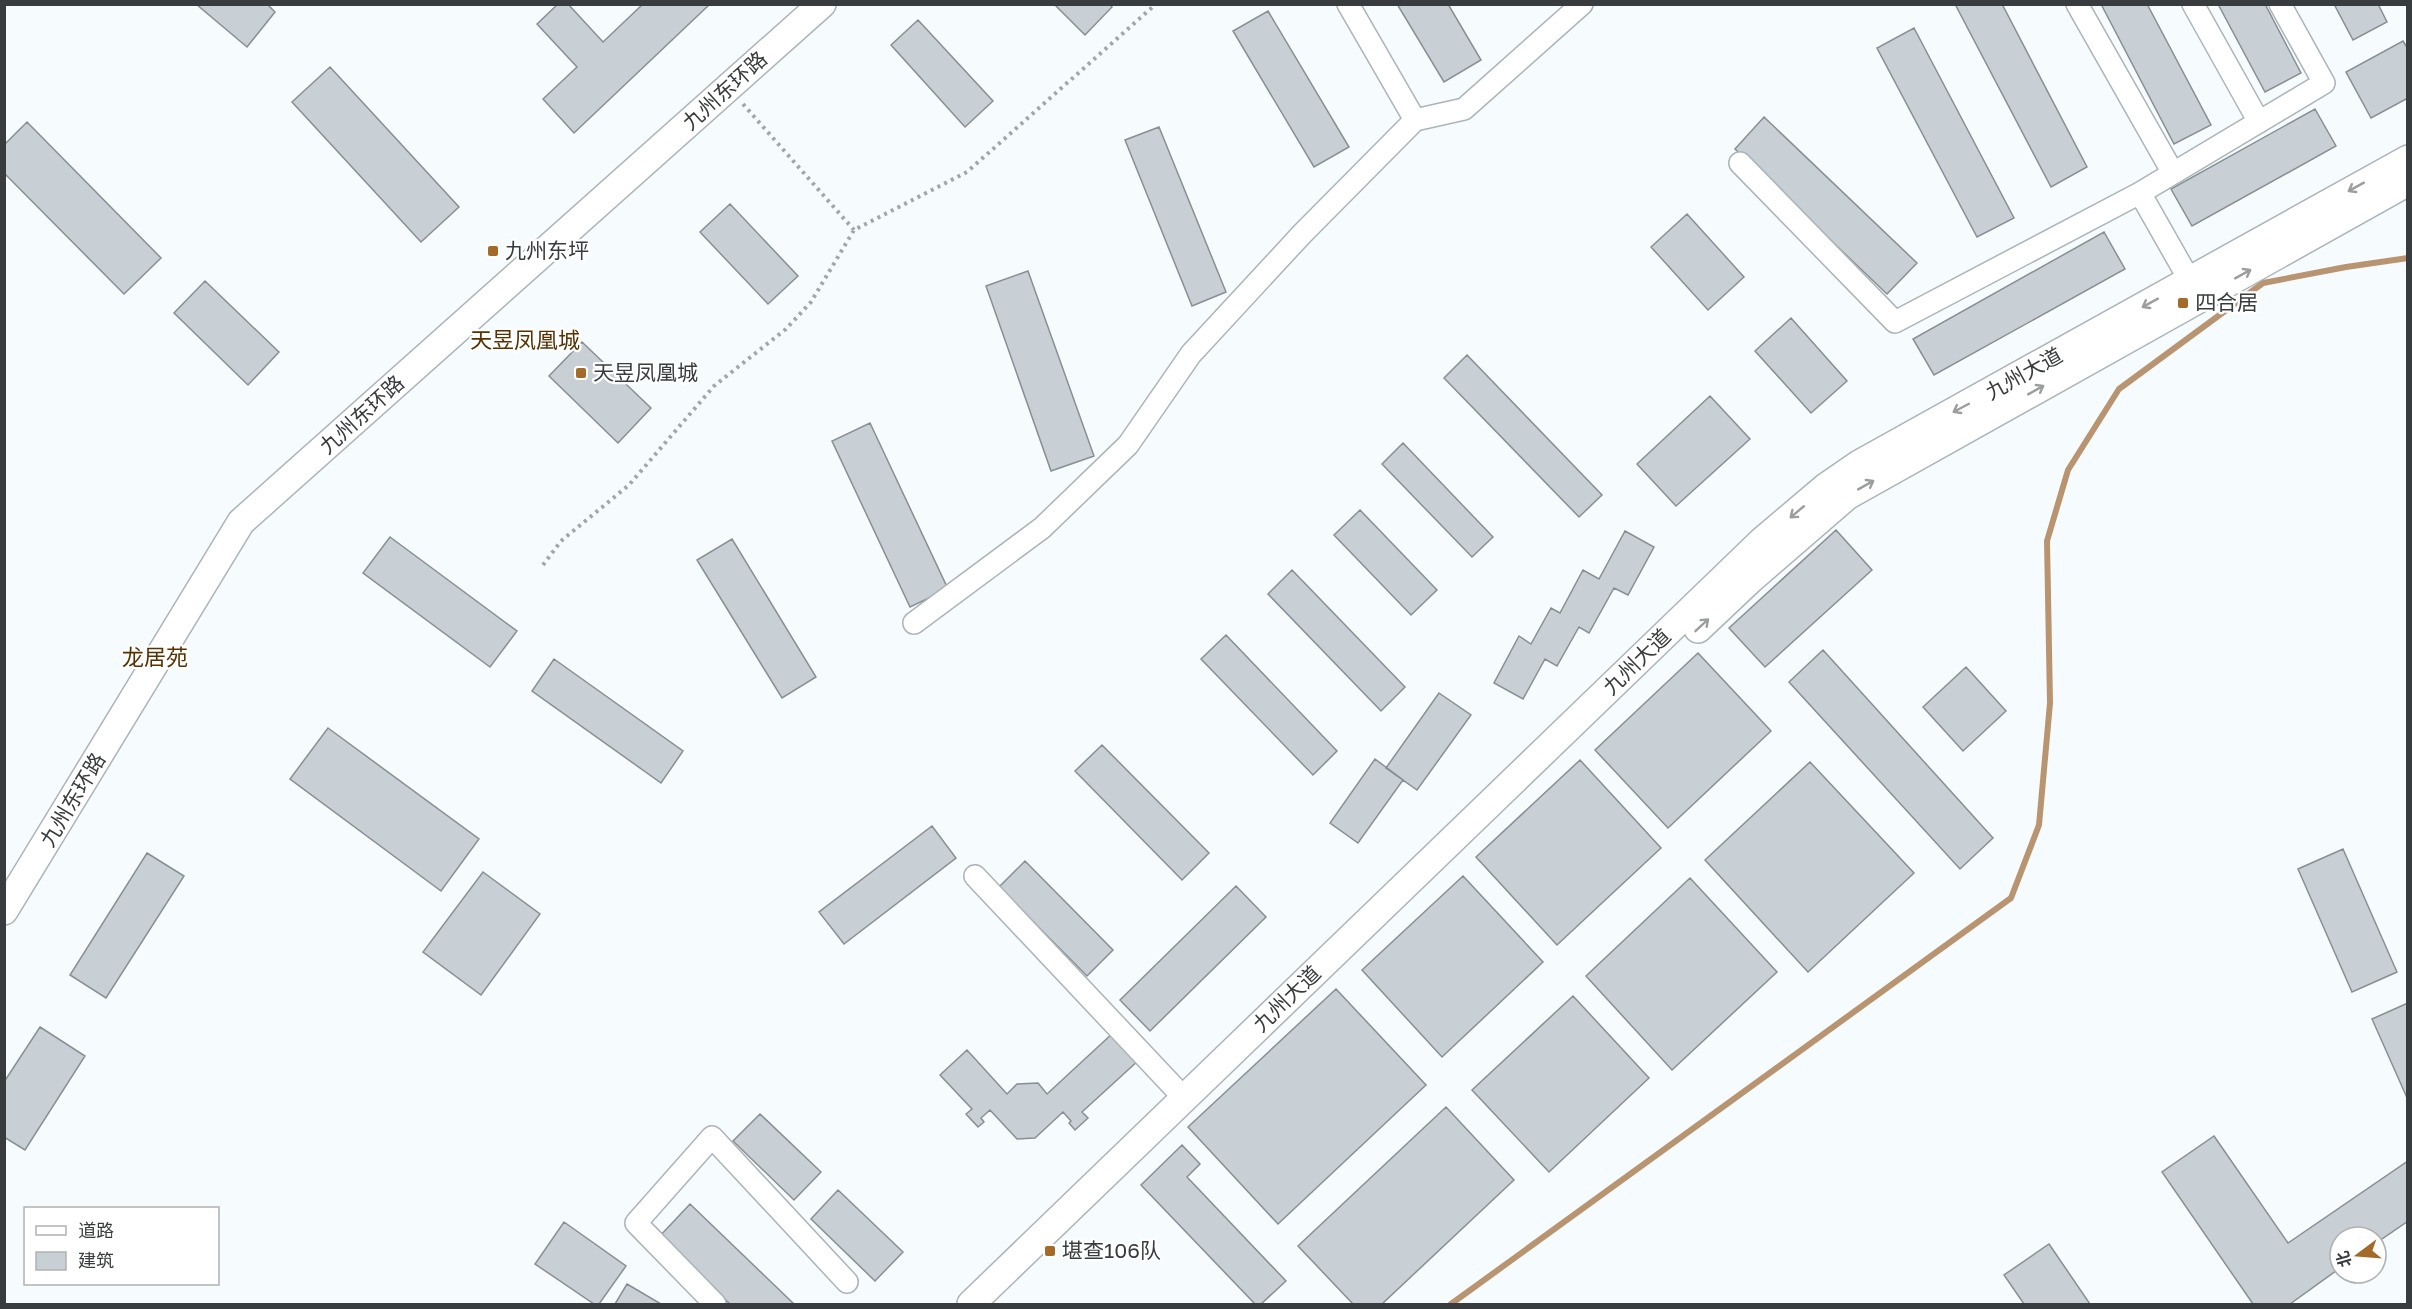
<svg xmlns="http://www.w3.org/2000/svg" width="2412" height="1309" viewBox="0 0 2412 1309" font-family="'Golos Text','Noto Sans SC',sans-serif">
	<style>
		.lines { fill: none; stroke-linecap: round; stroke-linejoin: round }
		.stream { stroke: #b99470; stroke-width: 6 }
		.building { fill: #c8d0d5; stroke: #888f94; stroke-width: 1.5 }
		.minor-casing { stroke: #acb4ba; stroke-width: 24 }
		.major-casing { stroke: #acb4ba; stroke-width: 30 }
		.path { stroke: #a2a6a9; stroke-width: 4; stroke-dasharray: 3 4.5; stroke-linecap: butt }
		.minor { stroke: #fff; stroke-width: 21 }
		.major { stroke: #fff; stroke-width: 27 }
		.oneway { stroke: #9c9e9e }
		.poi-dot { fill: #a46a29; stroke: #fff; stroke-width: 2 }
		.labels { text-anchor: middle; stroke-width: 4.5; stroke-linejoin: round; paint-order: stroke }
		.street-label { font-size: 21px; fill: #393c3e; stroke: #fff }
		.poi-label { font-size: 21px; fill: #393c3e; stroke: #fff; text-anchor: start }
		.neighbourhood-label { font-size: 22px; fill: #573100; stroke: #fff }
	</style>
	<rect width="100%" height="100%" fill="#f6fbfe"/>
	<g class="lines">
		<path class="stream" d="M1451,1304L2011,898L2039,825L2050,703L2047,541L2068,470L2119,389L2263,283L2346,267L2408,258"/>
	</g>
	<path class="building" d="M196,4H267L275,12L247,47Z
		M558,4H568L603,42L643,4H710L574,133L543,99L577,67L537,24Z
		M1054,4H1110L1112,7L1085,35Z
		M1397,4H1448L1481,60L1444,82Z
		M1955,4H2002L2087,167L2051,187Z
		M2101,4H2147L2211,125L2174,144Z
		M2218,4H2265L2301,73L2265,92Z
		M2334,4H2378L2387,22L2353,40Z
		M1268,11L1349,147L1314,167L1233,31Z
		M918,20L993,101L965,127L891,45Z
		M1914,28L2014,218L1977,237L1877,48Z
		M2403,41L2408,49V98L2371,118L2346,72Z
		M330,67L459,207L421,242L292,102Z
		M2315,109L2336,146L2192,226L2171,189Z
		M1764,117L1917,263L1887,294L1735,149Z
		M27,122L161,258L124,294L4,173V145Z
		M1159,127L1226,292L1192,306L1125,140Z
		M730,204L798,276L768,304L700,232Z
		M1687,214L1744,277L1708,310L1651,247Z
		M2104,232L2125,269L1934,375L1913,339Z
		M1028,271L1094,456L1051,471L986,286Z
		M205,281L279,352L248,385L174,313Z
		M1791,318L1847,381L1811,413L1755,351Z
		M582,342L651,408L618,443L549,376Z
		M1467,355L1602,495L1579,517L1444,378Z
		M1710,396L1750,439L1676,506L1637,464Z
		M870,423L948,589L910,607L832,441Z
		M1403,443L1493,537L1472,557L1382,464Z
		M1360,510L1437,590L1411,615L1334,535Z
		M1836,530L1872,570L1765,667L1729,628Z
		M1625,531L1654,547L1628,595L1614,588L1589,633L1579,627L1557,666L1545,659L1523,699L1494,683L1519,636L1531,644L1551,608L1560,613L1583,570L1599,579Z
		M390,537L517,631L490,667L363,573Z
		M732,539L816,677L782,698L697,560Z
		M1292,570L1405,687L1381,711L1268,594Z
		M1226,635L1337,751L1313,775L1201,659Z
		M1823,650L1993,838L1960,869L1789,682Z
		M1698,653L1771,731L1668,828L1595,750Z
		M554,659L683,751L661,783L532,691Z
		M1966,667L2006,711L1963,751L1923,707Z
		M1439,693L1471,715L1417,790L1386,768Z
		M328,728L479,839L441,891L290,779Z
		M1102,745L1209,853L1182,880L1075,771Z
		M1375,759L1403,780L1358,843L1330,823Z
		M1580,760L1661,848L1557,945L1476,857Z
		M1810,762L1914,873L1808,972L1705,860Z
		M932,826L956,858L844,944L819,912Z
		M2343,849L2397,972L2352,992L2298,869Z
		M147,853L184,876L106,998L70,975Z
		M1025,861L1113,950L1087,976L999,887Z
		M483,872L540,914L481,995L423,952Z
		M1463,876L1543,962L1442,1057L1362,970Z
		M1690,878L1777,972L1672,1070L1586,976Z
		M1236,886L1266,917L1150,1031L1120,1000Z
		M1336,989L1426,1085L1278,1224L1188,1127Z
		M1573,996L1649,1078L1549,1172L1472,1090Z
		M2408,1003V1100L2372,1019Z
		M40,1027L85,1056L25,1150L4,1137V1082Z
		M1114,1032L1140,1059L1082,1112L1088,1118L1075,1130L1069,1123L1071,1121L1063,1112L1035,1138L1017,1139L990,1110L981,1118L984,1122L978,1127L966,1114L972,1109L940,1075L967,1050L1007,1094L1017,1084L1038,1083L1047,1094Z
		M1446,1107L1514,1180L1382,1304H1353L1298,1246Z
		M760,1114L821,1172L794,1200L733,1141Z
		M2214,1136L2288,1243L2408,1161V1221L2376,1243V1237H2340V1268L2290,1304H2253L2162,1172Z
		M1182,1145L1200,1164L1187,1177L1286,1281L1261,1304H1255L1141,1185Z
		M838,1190L903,1252L875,1281L811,1219Z
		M690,1204L794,1304H730L659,1237Z
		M564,1222L626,1266L599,1304H594L535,1264Z
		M2049,1244L2090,1304H2024L2004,1275Z
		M627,1284L661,1304H615Z"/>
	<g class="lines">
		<g class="minor-casing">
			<path id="minor" d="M1348,4L1415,120
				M2077,4L2173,173
				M2193,4L2259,122
				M1740,163L1895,322L2140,193L2324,83L2280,4
				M2140,193L2190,281
				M914,623L1042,528L1128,445L1191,354L1302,234L1415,120L1464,109L1582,4
				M975,876L1185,1099
				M715,1304L636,1223L712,1137L847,1282"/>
		</g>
		<g class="major-casing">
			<path id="major" d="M1698,629L1751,579L1847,496L2408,182
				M4,911L241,522L822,4
				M971,1304L1762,541L1827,486L1859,464L2408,159"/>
		</g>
		<path class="path" d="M743,104L854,230
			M543,565L561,541L629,485L714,386L786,329L811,302L854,230L967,172L1156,4"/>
		<use href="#minor" class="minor"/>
		<use href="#major" class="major"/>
	</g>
	<defs><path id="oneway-shaft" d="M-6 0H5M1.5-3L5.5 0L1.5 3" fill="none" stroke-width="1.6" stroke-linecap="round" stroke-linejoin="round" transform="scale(1.5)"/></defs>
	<g class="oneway">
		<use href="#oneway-shaft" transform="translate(2356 187) rotate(151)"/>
		<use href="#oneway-shaft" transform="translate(2243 274) rotate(-29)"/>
		<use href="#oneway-shaft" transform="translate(2150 303) rotate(151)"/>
		<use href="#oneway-shaft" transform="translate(2036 390) rotate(-29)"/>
		<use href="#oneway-shaft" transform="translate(1961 408) rotate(152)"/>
		<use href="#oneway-shaft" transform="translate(1866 485) rotate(-29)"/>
		<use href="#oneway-shaft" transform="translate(1797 512) rotate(140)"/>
		<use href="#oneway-shaft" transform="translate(1702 625) rotate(-43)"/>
	</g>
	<g class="poi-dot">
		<rect x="487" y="245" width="12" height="12" rx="3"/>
		<rect x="2177" y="297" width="12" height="12" rx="3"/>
		<rect x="575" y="367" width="12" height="12" rx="3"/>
		<rect x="1044" y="1245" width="12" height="12" rx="3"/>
	</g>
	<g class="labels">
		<g class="street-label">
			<text transform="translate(725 91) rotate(-42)" y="7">九州东环路</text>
			<text transform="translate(2024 374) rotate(-29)" y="7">九州大道</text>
			<text transform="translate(362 415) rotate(-42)" y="7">九州东环路</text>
			<text transform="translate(1637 662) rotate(-44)" y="7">九州大道</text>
			<text transform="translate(73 800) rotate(-59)" y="7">九州东环路</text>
			<text transform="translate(1287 999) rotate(-44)" y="7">九州大道</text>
		</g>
		<g class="poi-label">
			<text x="505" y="258">九州东坪</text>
			<text x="2195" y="310">四合居</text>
			<text x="593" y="380">天昱凤凰城</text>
			<text x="1062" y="1258">堪查106队</text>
		</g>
		<g class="neighbourhood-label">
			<text x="525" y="348">天昱凤凰城</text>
			<text x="155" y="665">龙居苑</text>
		</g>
	</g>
	<rect width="2412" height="1309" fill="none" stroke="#393c3e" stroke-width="12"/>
	<rect x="24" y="1207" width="195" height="78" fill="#ffffff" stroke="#b0b1b2" stroke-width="1.5"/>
	<rect x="36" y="1226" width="30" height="9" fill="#ffffff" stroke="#b0b1b2" stroke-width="1.5"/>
	<text x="78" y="1237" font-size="18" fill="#393c3e">道路</text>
	<rect x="36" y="1252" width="30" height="18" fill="#c8d0d5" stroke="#b0b1b2" stroke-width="1.5"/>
	<text x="78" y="1267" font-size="18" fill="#393c3e">建筑</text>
	<g transform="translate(2358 1255) rotate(254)"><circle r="28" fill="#ffffff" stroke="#b0b1b2" stroke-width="1.5"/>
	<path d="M0-4.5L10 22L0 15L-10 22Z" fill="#a46a29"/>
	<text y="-9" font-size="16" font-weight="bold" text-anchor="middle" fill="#393c3e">北</text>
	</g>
</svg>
